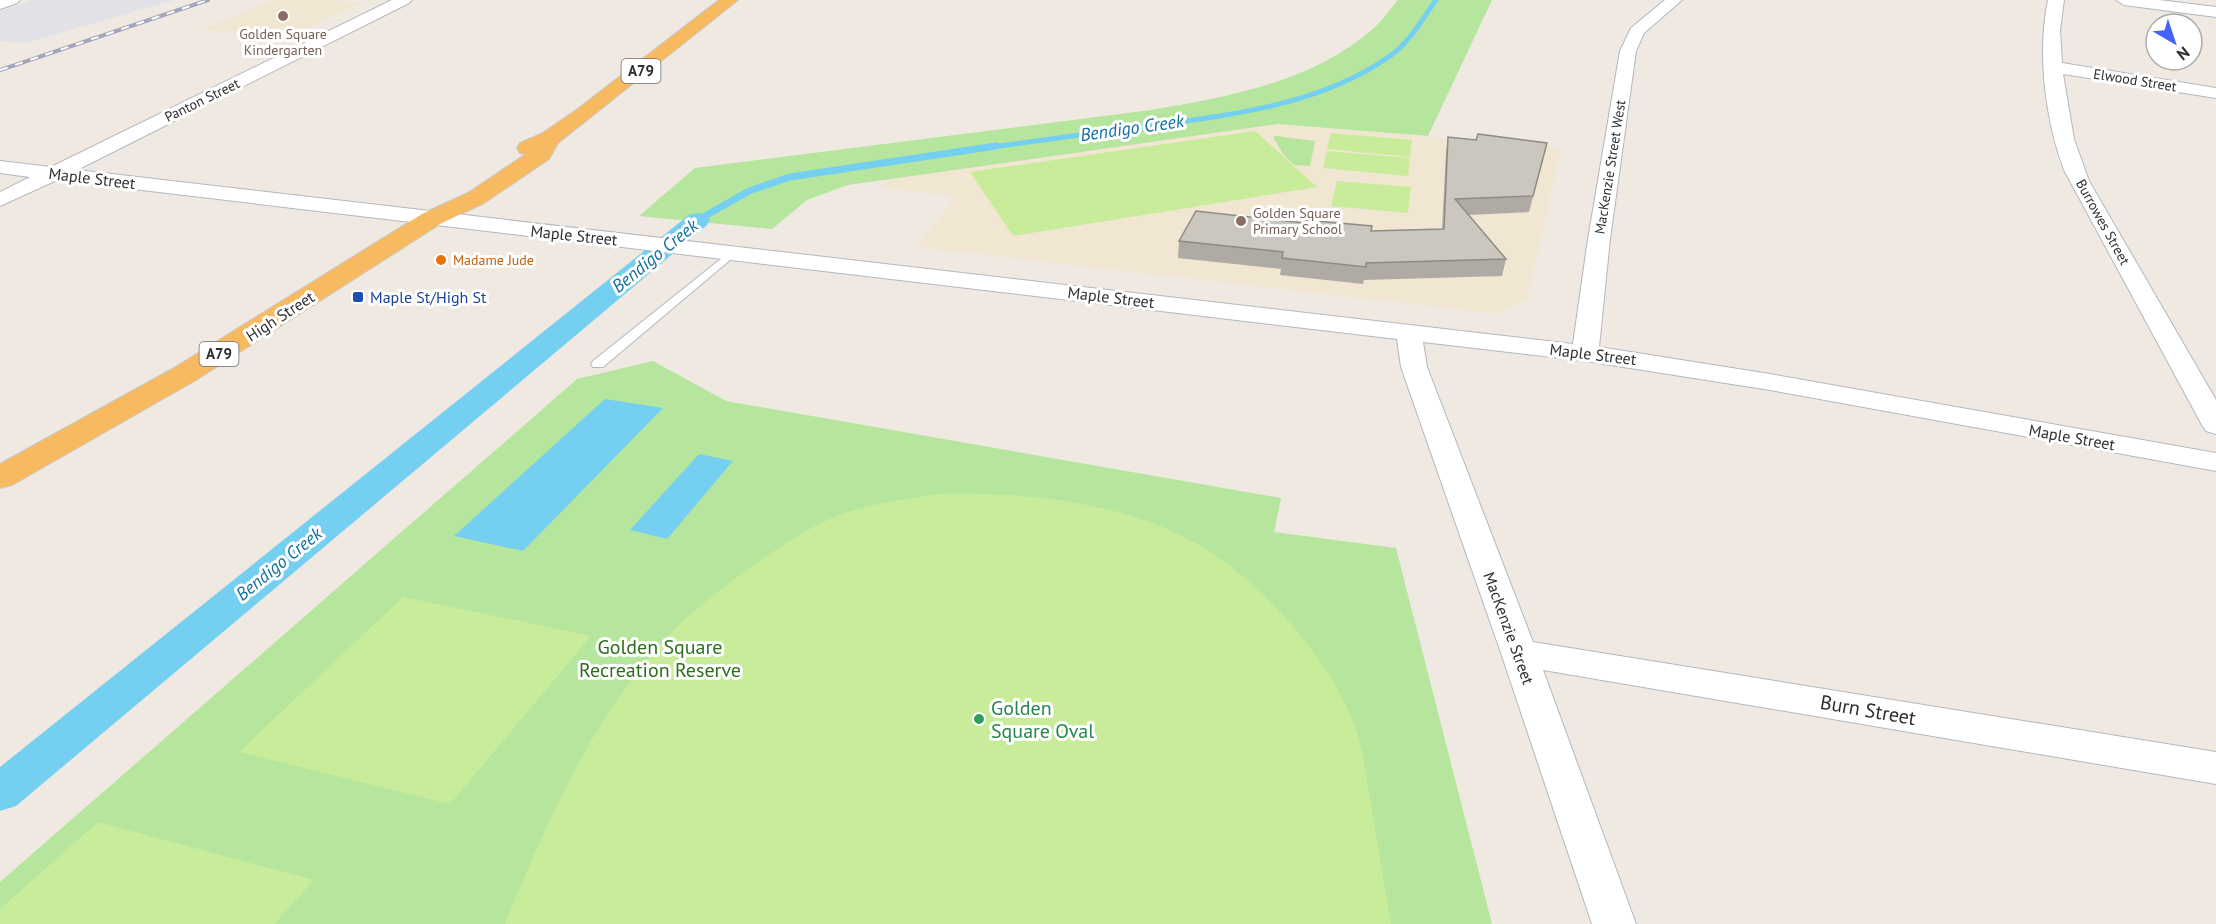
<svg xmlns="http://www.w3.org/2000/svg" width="2216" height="924" viewBox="0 0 2216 924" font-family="'PT Sans',sans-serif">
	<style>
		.industrial { fill: #e3e1e8 }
		.education { fill: #f0e6d1 }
		.green { fill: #b6e59e }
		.pitch { fill: #c9ec9a }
		.water { fill: #75cff0 }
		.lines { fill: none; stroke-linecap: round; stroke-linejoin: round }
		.stream-far1 { stroke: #75cff0; stroke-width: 5 }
		.stream { stroke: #75cff0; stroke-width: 7 }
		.canal { fill: #75cff0; fill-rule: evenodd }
		.service-casing { stroke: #b4b7c1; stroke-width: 2 }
		.minor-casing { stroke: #b4b7c1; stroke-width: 2 }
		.trunk-casing { stroke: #c9c9c9; stroke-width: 2 }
		.service { fill: #fff; fill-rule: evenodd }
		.minor { fill: #fff; fill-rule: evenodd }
		.trunk { fill: #f8ba60; fill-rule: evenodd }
		.rail-casing { stroke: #a3a6b8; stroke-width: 4 }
		.rail { stroke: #fff; stroke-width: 2; stroke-dasharray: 8; stroke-linecap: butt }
		.wall { fill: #afaba4 }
		.building { fill: #cbc7bf; stroke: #8e8b86; stroke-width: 1.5 }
		.education-dot { fill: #8d6e63; stroke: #fff; stroke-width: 2 }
		.food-dot { fill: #e8710a; stroke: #fff; stroke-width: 2 }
		.transit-dot { fill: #1a4fb4; stroke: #fff; stroke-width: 2 }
		.leisure-dot { fill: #2e9e5b; stroke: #fff; stroke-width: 2 }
		.labels { text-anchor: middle; stroke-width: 6; stroke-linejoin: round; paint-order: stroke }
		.far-education-label { font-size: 14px; fill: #785e54; stroke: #fff }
		.far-street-label { font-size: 14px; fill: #2e2e2e; stroke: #fff }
		.far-food-label { font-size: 14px; fill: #c56008; stroke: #fff; text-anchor: start }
		.shield { fill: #fff; stroke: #6d6d6d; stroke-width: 1.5 }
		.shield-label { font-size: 15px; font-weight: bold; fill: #2e2e2e }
		.street-label { font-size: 16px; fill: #2e2e2e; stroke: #fff }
		.transit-label { font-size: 16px; fill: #164399; stroke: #fff; text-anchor: start }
		.water-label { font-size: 18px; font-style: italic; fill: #0d6fa3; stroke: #fff }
		.near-park-label { font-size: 20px; fill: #2c6e1b; stroke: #fff }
		.near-leisure-label { font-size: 20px; fill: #27864d; stroke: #fff; text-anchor: start }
		.near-street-label { font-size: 20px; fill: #2e2e2e; stroke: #fff }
	</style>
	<rect width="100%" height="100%" fill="#efe9e1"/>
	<path class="industrial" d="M33,0H174L25,43L0,41V11Z"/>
	<path class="education" d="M274,0H329L360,3L292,35L201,30Z
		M1278,124L1561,148L1527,300L1497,314L917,247L956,196L881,188L888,179Z"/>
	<path class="green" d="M1398,0H1492L1428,136L1278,124L848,185L807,200L772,229L639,216L695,168L1151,110C1229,97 1313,82 1374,28C1383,20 1390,9 1398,0Z
		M1276,136L1315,141L1310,166L1294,165L1284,155L1273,137Z
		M653,361L726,401L1281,498L1274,532L1396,548L1492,924H0V882L577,379Z"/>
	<path class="pitch" d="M1255,131L1317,187L1013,236L970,172Z
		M1331,133L1412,140L1410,157L1327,149Z
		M1327,151L1410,158L1408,176L1323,168Z
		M1337,181L1411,187L1408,213L1331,206Z
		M940,494C1029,492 1132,502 1209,551C1240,571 1266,596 1290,623C1317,654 1341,688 1355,727C1363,749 1366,775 1370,798C1377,840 1384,882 1391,924H505C544,829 585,733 653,653C680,620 714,594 748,569C778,548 808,527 842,514C873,503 908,499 940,494Z
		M403,597L591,636L450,804L239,752Z
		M98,822L314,880L274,924H0V909Z"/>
	<path class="water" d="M605,399L663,408L523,551L454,536Z
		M699,454L733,461L667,539L630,530Z"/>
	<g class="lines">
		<path class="stream-far1" d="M985,148C1036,141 1087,134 1138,127C1223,116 1318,107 1390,56C1410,42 1422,19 1436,0"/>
		<path class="stream" d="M698,220L749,191L790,177L996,146"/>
		<path class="canal" d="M698,213L707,215L710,220L707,225L16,806L0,811V767L689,215Z"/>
		<g class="service-casing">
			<path id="service" d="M732,250L736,251V255L603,367H593L591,364L593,361Z"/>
		</g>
		<g class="minor-casing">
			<path id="minor" d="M0,0H20L17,3L0,9Z
				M392,0H412L409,3L77,170L1573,344L1588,239L1620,51L1631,28L1665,0H1682L1644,33L1636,51L1610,239L1599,347L1770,374L2216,453V471L1770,390L1585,361L1423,342L1427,367L1533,642L2216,752V784L1543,670L1636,924H1592L1501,653L1401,367L1397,339L57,180L0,206V192L30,177L0,173V161L51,167Z
				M2048,0H2064L2060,30L2062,63L2216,88V98L2063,74L2074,139L2089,181L2216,400V434L2206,431L2202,425L2064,170C2045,119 2037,53 2048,0Z
				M2116,0H2159L2216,7V17L2124,5Z"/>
		</g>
		<g class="trunk-casing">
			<path id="trunk" d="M719,0H738L558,143L549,159L484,203L440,224L196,380L12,485L0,488V464L174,368L422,214L468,193L526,154L520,153L517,148L520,143L541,134L575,111Z"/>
		</g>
		<use href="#service" class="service"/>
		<use href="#minor" class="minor"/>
		<use href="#trunk" class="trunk"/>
		<g class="rail-casing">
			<path id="rail" d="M0,70L208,0"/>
		</g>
		<use href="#rail" class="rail"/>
	</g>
	<path class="wall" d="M1448,137L1476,140L1547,143L1529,212L1468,215L1506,259L1502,276L1364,280L1363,284L1280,275L1281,269L1178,258L1179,241L1371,231L1442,229L1446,152Z"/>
	<path class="building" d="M1478,134L1547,143L1533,196L1455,199L1506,259L1366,263V267L1282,258L1283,252L1179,241L1196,211L1304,223L1305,220L1372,226L1371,231L1444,229L1448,137L1476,140Z"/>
	<g class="education-dot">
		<circle cx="283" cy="16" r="6"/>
		<circle cx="1241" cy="221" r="6"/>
	</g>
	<circle class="food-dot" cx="441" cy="260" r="6"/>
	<rect class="transit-dot" x="352" y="291" width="12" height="12" rx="3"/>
	<circle class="leisure-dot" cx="979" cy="719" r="6"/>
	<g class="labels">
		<g class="far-education-label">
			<text x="283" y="39">Golden Square<tspan x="283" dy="16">Kindergarten</tspan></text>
			<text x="1253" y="218" text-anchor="start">Golden Square<tspan x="1253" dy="16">Primary School</tspan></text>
		</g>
		<g class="far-street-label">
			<text transform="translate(2135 80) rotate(9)" y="5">Elwood Street</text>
			<text transform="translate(202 100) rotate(-26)" y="5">Panton Street</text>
			<text transform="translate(1610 167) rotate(-81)" y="5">MacKenzie Street West</text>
			<text transform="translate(2103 222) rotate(61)" y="5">Burrowes Street</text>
		</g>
		<g class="far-food-label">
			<text x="453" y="265">Madame Jude</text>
		</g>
		<g class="shield">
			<rect x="621.5" y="59" width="39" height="24" rx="4.5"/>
			<rect x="199.5" y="342" width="39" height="24" rx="4.5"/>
		</g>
		<g class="shield-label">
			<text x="641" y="76">A79</text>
			<text x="219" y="359">A79</text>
		</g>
		<g class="street-label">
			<text transform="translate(92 178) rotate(7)" y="6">Maple Street</text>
			<text transform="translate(574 235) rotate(6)" y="6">Maple Street</text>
			<text transform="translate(1111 297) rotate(7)" y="6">Maple Street</text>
			<text transform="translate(280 316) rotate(-33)" y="6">High Street</text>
			<text transform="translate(1593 354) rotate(7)" y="6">Maple Street</text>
			<text transform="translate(2072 437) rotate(10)" y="6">Maple Street</text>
			<text transform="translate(1509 628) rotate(70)" y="6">MacKenzie Street</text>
		</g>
		<g class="transit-label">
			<text x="370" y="303">Maple St/High St</text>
		</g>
		<g class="water-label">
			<text transform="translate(1132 128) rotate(-8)" y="6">Bendigo Creek</text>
			<text transform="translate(655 256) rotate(-39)" y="6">Bendigo Creek</text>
			<text transform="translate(279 564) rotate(-39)" y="6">Bendigo Creek</text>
		</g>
		<g class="near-park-label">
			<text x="660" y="654">Golden Square<tspan x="660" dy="23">Recreation Reserve</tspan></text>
		</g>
		<g class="near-leisure-label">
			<text x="991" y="715">Golden<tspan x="991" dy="23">Square Oval</tspan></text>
		</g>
		<g class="near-street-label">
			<text transform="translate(1868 710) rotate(10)" y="7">Burn Street</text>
		</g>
	</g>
	<g transform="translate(2174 42) rotate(141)"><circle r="28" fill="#ffffff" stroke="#ababab" stroke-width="1.5"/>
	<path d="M0-4.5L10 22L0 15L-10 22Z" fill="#4264fb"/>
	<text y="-9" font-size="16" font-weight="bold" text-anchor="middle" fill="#2e2e2e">N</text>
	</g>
</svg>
